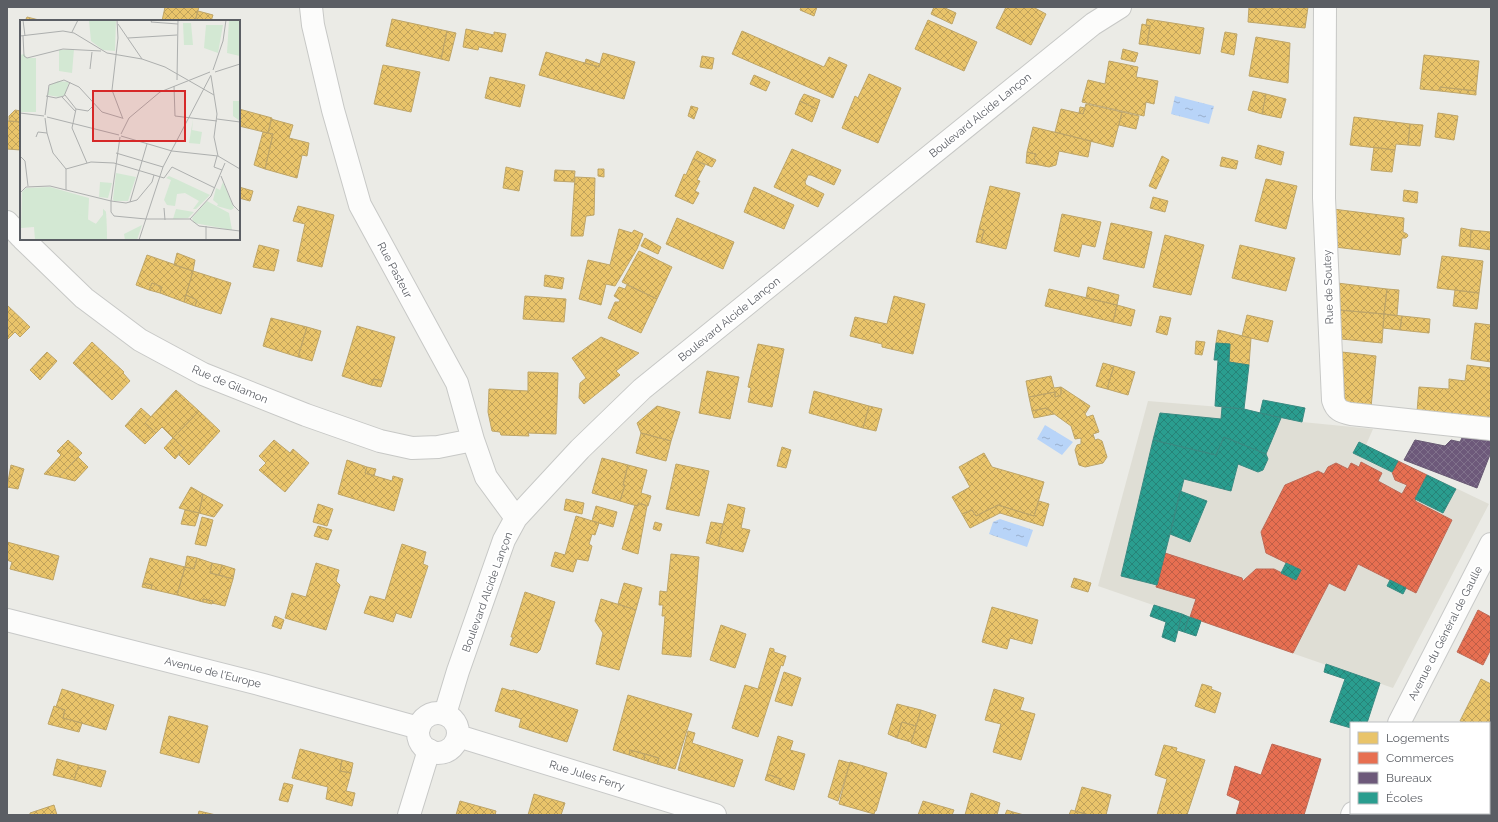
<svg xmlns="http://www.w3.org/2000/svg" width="1498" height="822" viewBox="0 0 1498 822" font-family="Raleway,sans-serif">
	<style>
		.education { fill: #dfded5 }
		.water { fill: url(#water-ripples) }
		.homes { fill: url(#homes-cross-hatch); stroke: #bea568 }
		.shops { fill: url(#shops-cross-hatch); stroke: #bd6a57 }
		.offices { fill: url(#offices-cross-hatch); stroke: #685a73 }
		.schools { fill: url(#schools-cross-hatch); stroke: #398a82 }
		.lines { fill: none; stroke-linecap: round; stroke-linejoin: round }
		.street-casing { stroke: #c7c8c6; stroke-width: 24 }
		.secondary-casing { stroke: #c8c9c8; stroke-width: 24 }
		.street { stroke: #fcfcfb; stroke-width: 22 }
		.secondary { stroke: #fcfcfb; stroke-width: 22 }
		.labels { text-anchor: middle; stroke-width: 4; stroke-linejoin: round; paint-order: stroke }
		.street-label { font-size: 11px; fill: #5b5e64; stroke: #fff }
		.inset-road { fill: none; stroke: #adafae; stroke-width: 1 }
		.view { fill: #d62828; fill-opacity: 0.15; stroke: #d62828; stroke-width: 2 }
		.inset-edge { fill: none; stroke: #5b5e64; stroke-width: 2 }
	</style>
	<defs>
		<pattern id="water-ripples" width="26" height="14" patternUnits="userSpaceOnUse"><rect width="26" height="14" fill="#b8d4f8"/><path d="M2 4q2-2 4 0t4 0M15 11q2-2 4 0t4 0" fill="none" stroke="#99afcc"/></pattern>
		<pattern id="homes-cross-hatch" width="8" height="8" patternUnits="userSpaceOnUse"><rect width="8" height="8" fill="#e9c46a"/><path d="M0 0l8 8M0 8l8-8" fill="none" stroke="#c0a25b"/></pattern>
		<pattern id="shops-cross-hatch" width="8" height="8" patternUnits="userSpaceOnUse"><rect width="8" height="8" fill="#e76f51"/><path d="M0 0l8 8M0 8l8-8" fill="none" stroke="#be5e47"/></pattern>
		<pattern id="offices-cross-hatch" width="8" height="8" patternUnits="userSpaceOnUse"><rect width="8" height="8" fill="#6d597a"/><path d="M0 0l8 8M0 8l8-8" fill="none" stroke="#80718b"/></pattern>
		<pattern id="schools-cross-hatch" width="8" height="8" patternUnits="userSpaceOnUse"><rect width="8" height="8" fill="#2a9d8f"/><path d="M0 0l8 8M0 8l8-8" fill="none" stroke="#278378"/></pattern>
	</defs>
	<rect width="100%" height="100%" fill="#ebebe6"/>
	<path class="education" d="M1148,401L1244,409L1302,422L1373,429L1366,445L1489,504L1393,688L1098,586Z"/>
	<path class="water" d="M1175,96L1214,106L1209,124L1171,114Z
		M1045,425L1073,442L1062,455L1037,439Z
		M1000,519L1033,530L1027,547L989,534L993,522Z"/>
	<path class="homes" d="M165,7H199L195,21H162Z
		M801,7H817L814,16L800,10Z
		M934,7H943L956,13L952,24L931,14Z
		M1006,7H1033L1046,14L1031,45L996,28Z
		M1249,7H1308L1305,28L1248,22Z
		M198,11L213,15L211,21H195Z
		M27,17L43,21H25Z
		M392,19L447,31L441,59L386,46Z
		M1147,19L1204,28L1200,54L1147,45L1150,26L1146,25Z
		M928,20L977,42L964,71L915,49Z
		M1142,24L1150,26L1147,45L1139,44Z
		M466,29L494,35V32L506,34L502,52L479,47L478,50L463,47Z
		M447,31L456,33L449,61L441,59Z
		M742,31L824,67L829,57L847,65L833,98L732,54Z
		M1225,32L1237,34L1234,55L1221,52Z
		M1256,37L1290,43L1288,83L1249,76Z
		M1123,49L1138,53L1135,62L1121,59Z
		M546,52L599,67L603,53L635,62L624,99L539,75Z
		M1424,55L1479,61L1476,91L1440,87V91L1420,89Z
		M702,56L714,58L712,69L700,67Z
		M586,59L600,64L599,67L585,63Z
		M1109,61L1138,67L1136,77L1158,81L1154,104L1146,102L1144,116L1082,102L1088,80L1105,84Z
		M383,65L420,72L411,112L374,104Z
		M869,74L901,88L878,143L842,128L855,96L858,98Z
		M754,75L770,82L766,91L750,84Z
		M490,77L525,85L520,107L485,98Z
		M1440,87L1476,91V95L1440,91Z
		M1253,91L1266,94L1262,114L1248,110Z
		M804,94L820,100L817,109L800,101Z
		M1266,94L1286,99L1281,118L1262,114Z
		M800,101L817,109L812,122L795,114Z
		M1086,104L1122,112L1113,147L1055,132L1061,109L1083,114Z
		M691,106L698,108L694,119L688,116Z
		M1080,107L1085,108L1083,114L1079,113Z
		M239,109L272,118L268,133L239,126Z
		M15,110L21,111V122L9,121V116Z
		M1122,112L1139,116L1136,129L1119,125Z
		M1438,113L1458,116L1454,140L1435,137Z
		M1354,117L1410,124L1408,145L1396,144L1395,150L1350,145Z
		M271,119L293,125L289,138L309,143L307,156L302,155L297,178L265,169L273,134L268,133Z
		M7,121L21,122V150L7,149Z
		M1410,124L1423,125L1420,146L1408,145Z
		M1033,127L1091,141L1088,157L1059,151L1056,165L1049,167L1039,165L1034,159L1036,154L1027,152Z
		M263,132L273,134L265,169L254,165Z
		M1258,145L1284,152L1281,165L1255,158Z
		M1374,147L1395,150L1392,172L1371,170Z
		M792,149L841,170L834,185L811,175H808L805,182L806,185L824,194L818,207L774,187Z
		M697,151L716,160L712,167L693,159Z
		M1027,152L1036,154L1034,159L1039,165L1026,163Z
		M1162,156L1169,160L1156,189L1149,186Z
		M1222,157L1238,161L1236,169L1220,166Z
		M693,159L705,165L697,180L700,181L695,191L699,193L693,204L675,196L684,174L686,175Z
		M506,167L523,171L519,191L503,188Z
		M598,169H604V177L598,176Z
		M555,170L575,171L574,182L554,181Z
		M575,177L595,178L594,215L586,216L583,236H571Z
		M1266,179L1297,186L1286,229L1255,221Z
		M990,186L1020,193L1006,249L981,243L984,230L979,229Z
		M239,187L253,191L250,201L239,198Z
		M754,187L794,205L784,229L744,212Z
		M1404,190L1418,192L1417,203L1403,201Z
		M1153,197L1168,201L1165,212L1150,208Z
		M298,206L334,215L322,267L297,261L305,224L293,221Z
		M1333,209L1404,218L1403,232L1407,234L1408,236L1406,238H1402L1400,255L1335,247Z
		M1062,214L1101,222L1095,247L1082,244L1079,257L1054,251Z
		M677,218L734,242L723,269L666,244Z
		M1111,223L1152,232L1144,268L1103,259Z
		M1461,228L1471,230L1470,247L1459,246Z
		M619,229L632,233L634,230L643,234L637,249L615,286L606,284L601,305L579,299L588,260L610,265Z
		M979,229L984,230L981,243L976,242Z
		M1471,230L1491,232V250L1470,247Z
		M1165,235L1204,245L1191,295L1153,287Z
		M645,238L661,247L658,254L641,246Z
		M259,245L279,250L274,271L253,267Z
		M1240,245L1295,258L1286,291L1232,278Z
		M639,251L672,267L657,299L622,282Z
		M177,253L195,260L193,271L174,265Z
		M147,255L193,271L184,302L160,293L162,287L152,283L149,290L136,285Z
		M1442,256L1483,261L1479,293L1437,288Z
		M193,271L231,283L221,314L195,306L197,300L186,295Z
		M545,275L564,278L562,289L544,286Z
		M152,283L162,287L160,293L149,290Z
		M1337,283L1387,289L1384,314L1339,310Z
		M627,285L657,299L641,333L608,318L615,302H619L620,300L614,296L619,287L625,289Z
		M1088,287L1119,295L1117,305L1086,298Z
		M1049,289L1117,305L1113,322L1045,306Z
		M1387,289L1399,290L1397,316L1384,314Z
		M1455,290L1479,293L1477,309L1453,306Z
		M186,295L197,300L195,306L184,302Z
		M525,296L566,299L564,322L523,319Z
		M894,296L925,304L913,354L882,347V344L850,336L855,317L887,324Z
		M7,305L30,327L20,337L15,332L7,340Z
		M1117,305L1135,310L1131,326L1113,322Z
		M1339,310L1384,314L1382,343L1341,339Z
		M1384,314L1402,316L1400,330L1383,328Z
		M1247,315L1273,321L1268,342L1242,336Z
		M1160,316L1171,318L1167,335L1156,332Z
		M1402,316L1430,319L1429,333L1400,330Z
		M271,318L307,327L298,357L263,346Z
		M1475,323L1491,325V362L1471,359Z
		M357,326L395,337L383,381L374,379L371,385L342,376Z
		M307,327L321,331L312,361L298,357Z
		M1218,330L1251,338L1249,365L1229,362L1230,344L1216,343Z
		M601,337L639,353L616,371L620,375L584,404L579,398L580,383L586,378L572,358Z
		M1196,341L1205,342L1202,355L1195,354Z
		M92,342L124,372L123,373L130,381L112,400L73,363Z
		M758,344L784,349L772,407L748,402L751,388L748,387Z
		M47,352L57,361L40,380L30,370Z
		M1342,352L1376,356L1371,407L1345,404Z
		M1103,363L1114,366L1107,389L1096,386Z
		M1467,365L1491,368V419L1417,412L1419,387L1449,389V379L1465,381Z
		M1114,366L1135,372L1128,395L1107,389Z
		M707,371L739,377L730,419L699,413Z
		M528,372L558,373L556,434L528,433L529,436L501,435L500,432L492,431L488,412L489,389L528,391Z
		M1051,376L1054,388L1061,387V395L1055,397V392L1029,397L1026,381Z
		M374,379L383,381L381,387L371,385Z
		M1061,387L1090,406L1085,414L1087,417L1093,415L1099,432L1093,434L1095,440L1098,439L1102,441L1107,457L1103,463L1085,467L1079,465L1075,450L1077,445L1081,444V438L1075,439L1071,426L1046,408L1032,411L1029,397L1055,392V397L1061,395Z
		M176,390L199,411L173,438L162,427L156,433L145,423Z
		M814,391L869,406L863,428L809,413Z
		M657,406L680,412L671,441L641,433L637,423Z
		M869,406L882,409L876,431L863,428Z
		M141,408L151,417L145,423L156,433L145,444L125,426Z
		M1046,408L1054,414L1034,418L1032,411Z
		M199,411L220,431L189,465L179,455L184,448L173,438Z
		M641,433L671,441L666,461L636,453Z
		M173,438L184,448L175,459L164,448Z
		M68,440L82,453L59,477L44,474L61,455L57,451Z
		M274,440L290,453L293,449L309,463L285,492L259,470L266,463L259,456Z
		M782,447L791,450L786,468L777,466Z
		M984,453L992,467L1044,482L1034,516L998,505L976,516L972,510L962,514L952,497L970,487L959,467Z
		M78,457L88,467L75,481L59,477Z
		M602,458L628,465L623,485H625L620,501L592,493Z
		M347,460L367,467L365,473L392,481L393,476L403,479L394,511L338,494Z
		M676,464L709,471L699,516L666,509Z
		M11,465L24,469L18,489L7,487Z
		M628,465L647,470L641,493L651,496L648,506L639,503L637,506L620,501L625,485H623Z
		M367,467L376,469L374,476L365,473Z
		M191,487L203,494L199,513L179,508Z
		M203,494L223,505L214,517L199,513Z
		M566,499L584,503L582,514L564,510Z
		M1039,501L1049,504L1043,526L1000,513L970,528L962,514L972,510L976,516L998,505L1034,516Z
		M639,503L647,506L638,554L622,549L635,505L637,506Z
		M318,504L333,509L327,526L313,522Z
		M728,504L745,508L741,528L750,530L743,552L718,546Z
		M596,506L617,512L613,527L592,521Z
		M185,510L199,513L195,526L181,524Z
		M576,516L599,523L595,535L592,534L589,544L592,546L588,561L577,559L573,572L551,566L555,552L565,555Z
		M202,517L213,520L206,546L195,544Z
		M655,522L662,524L660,531L653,529Z
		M711,522L723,524L718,546L706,543Z
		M318,526L332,530L328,540L314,536Z
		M7,542L59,556L53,580L10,569L12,562L7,560Z
		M402,544L426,552L423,564L428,566L411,618L396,613L393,622L364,613L370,596L385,600Z
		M671,554L699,557L691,657L662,654L665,616H662L663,605H659L660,591L667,592Z
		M187,556L197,558L194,569L185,567Z
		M150,558L185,567L177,595L151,589L152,585L143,583Z
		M197,558L212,563L210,573L233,579L225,606L212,603L213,601L203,599V602L177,595L185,567L194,569Z
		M212,563L222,565L219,575L210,573Z
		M316,563L339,570L336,581L340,585L326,630L285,618L292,593L306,597Z
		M222,565L235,569L233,579L219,575Z
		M1074,578L1091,583L1088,592L1071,587Z
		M143,583L152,585L151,589L142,587Z
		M624,583L642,588L636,610L618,604Z
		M525,592L555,602L540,650L537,653L510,645L513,637H511Z
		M203,599L213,601L212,604L203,602Z
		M601,599L636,610L619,670L596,664L603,633L595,621Z
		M992,607L1038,620L1032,644L1010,638L1007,649L982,642Z
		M275,616L284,620L281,629L272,626Z
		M721,625L746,634L735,668L710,660Z
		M770,648L774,649V652L786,656L783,666L781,665L758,737L732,728L745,685L758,689Z
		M784,672L801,678L792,706L775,701Z
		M1481,679L1491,684L1490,736L1489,735V723H1465L1460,721Z
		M1202,684L1212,687L1211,689L1221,693L1215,713L1195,706Z
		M502,688L512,691L513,690L578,710L567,742L519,727L521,719L495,711Z
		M62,689L114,705L106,730L63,718L65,710L56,707Z
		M994,689L1024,698L1020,710L1035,714L1021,760L993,752L1001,724L985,720Z
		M628,695L692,714L675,769L657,764L659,758L630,750L629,755L613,750Z
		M897,704L921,710L916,726L902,722L897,738L888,734Z
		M54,706L65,710L63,718L82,723L79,732L48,724Z
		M921,710L936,715L926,748L911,743Z
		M169,716L208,726L199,763L160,753Z
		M902,722L916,726L911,742L897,738Z
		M688,731L695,733L692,743L743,760L734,787L678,770Z
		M778,736L793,741L790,750L805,754L794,790L779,785L781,779L767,774Z
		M1164,745L1177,748L1176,751L1205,760L1187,815H1157L1167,779L1155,775Z
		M300,749L342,760L340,771L351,773L346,791L355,793L352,806L326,799L328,787L292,778Z
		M630,750L645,754L644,760L629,755Z
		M645,754L659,758L657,764L644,760Z
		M57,759L79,765L74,780L53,775Z
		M342,760L353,763L351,773L340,771Z
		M839,760L850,763L838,801L828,797Z
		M850,762L887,773L876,811H875L874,814L839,804Z
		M79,765L106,771L101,787L74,780Z
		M767,774L781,779L779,785L765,780Z
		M284,783L293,785L288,802L279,800Z
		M1082,787L1111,795L1106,815H1089L1075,811Z
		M971,793L1000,803L997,815H965Z
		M534,794L565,803L561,815H528Z
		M460,801L496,811L495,815H456Z
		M923,801L954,810L952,815H918Z
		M54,805L57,815H30V813Z
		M1007,810L1013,812L1012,815H1005Z
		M1071,810L1075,811L1089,815H1069Z
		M199,811L216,815H198Z
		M1013,812L1024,815H1012Z"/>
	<path class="shops" d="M1398,461L1427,475L1415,501L1452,520L1416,593L1358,564L1345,591L1329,583L1293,653L1190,617L1196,599L1156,587L1165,553L1242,578L1243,581L1256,569H1274L1296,580L1301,570L1266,553L1261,532L1285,485L1318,471L1324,474L1328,467L1336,463L1348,469L1351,463L1359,467L1361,462L1382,473L1378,481L1402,494L1407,485L1395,480L1392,472Z
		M1478,610L1491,617V649L1483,665L1457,652Z
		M1272,744L1321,759L1304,815H1236L1240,801L1227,795L1235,766L1261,775Z"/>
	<path class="offices" d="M1462,438L1491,441V452L1477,488L1404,460L1415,440L1445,446L1451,440L1460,442Z"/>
	<path class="schools" d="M1216,343L1230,344L1229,362L1249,365L1244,409L1215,406L1218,360H1214Z
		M1263,400L1305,408L1302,422L1260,413Z
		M1222,407L1244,409L1281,418L1266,454L1224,437L1216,455L1153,440L1160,413L1221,419Z
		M1224,437L1266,454L1268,459L1263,470L1258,472L1238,464L1231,491L1184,479L1157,585L1121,576L1153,440L1216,455Z
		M1359,442L1398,461L1392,472L1353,453Z
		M1427,475L1456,489L1443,513L1415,499Z
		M1180,491L1207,501L1190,542L1170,534Z
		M1286,563L1301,570L1296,580L1281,573Z
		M1390,580L1406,588L1403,594L1387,586Z
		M1154,605L1182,614L1175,642L1162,637L1166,622L1150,616Z
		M1182,614L1189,617L1184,632L1178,630Z
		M1189,617L1201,621L1196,636L1184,632Z
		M1326,664L1380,683L1367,723H1351V728L1330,722L1345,679L1324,672Z"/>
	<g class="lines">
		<g class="street-casing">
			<path id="street" d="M311,7L313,25L333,110L360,205L457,383L473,440L486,477L516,518
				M1325,7L1324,198L1333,400C1336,410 1341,412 1351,414L1491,429
				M7,222L21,237
				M23,239L84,298L140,340L203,374L306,415L380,441L412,448L438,447L473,440
				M445,714L458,671L504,540L516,518L580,449L642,389L1093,24L1120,7
				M409,815L429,750"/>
		</g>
		<g class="secondary-casing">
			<path id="secondary" d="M7,620L263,685L419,728
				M418 733a20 20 0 1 1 40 0a20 20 0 1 1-40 0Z
				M1399,723L1491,544
				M458,736L715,815
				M1352,815L1353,813"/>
		</g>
		<use href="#street" class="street"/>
		<use href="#secondary" class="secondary"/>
	</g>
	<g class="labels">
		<g class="street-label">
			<text transform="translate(980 115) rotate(-39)" y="4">Boulevard Alcide Lançon</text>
			<text transform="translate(395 270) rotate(62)" y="4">Rue Pasteur</text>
			<text transform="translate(1328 287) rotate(-92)" y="4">Rue de Soutey</text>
			<text transform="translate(729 319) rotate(-39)" y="4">Boulevard Alcide Lançon</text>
			<text transform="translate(230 384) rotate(23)" y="4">Rue de Gilamon</text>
			<text transform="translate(487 592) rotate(-70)" y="4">Boulevard Alcide Lançon</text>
			<text transform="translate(1445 633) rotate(-63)" y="4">Avenue du Général de Gaulle</text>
			<text transform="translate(213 672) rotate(14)" y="4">Avenue de l'Europe</text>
			<text transform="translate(587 775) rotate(17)" y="4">Rue Jules Ferry</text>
		</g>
	</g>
	<g transform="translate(20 20)">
		<rect width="220" height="220" fill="#ebebe6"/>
		<path d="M80,162L92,163L88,178L79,177ZM203,162L214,188L211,190L197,186L198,184L193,180L196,168L200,170ZM30,167L69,178L68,201L76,204L83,195V189L86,192L87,220H15L14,207L1,208L2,172L6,168Z" fill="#d3e8d3"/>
		<path d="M69,0H96L95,31L83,30L71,21ZM209,0H220V36L207,33ZM163,3H171L173,25H164ZM4,34L7,38H16V92H0V35ZM213,81H220V101L213,96ZM149,156L158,160L190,175L176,189H173L179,181L165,173L157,174L155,186L147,185L144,180L151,160L146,158ZM187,181L209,193L212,210L174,203L172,198ZM83,189L86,192L87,220H62L52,202V190L76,204L83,195ZM156,189L174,192L168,198L153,199ZM122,205L117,220H105L104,214Z" fill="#d3e8d3"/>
		<path d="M186,5H203L198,33L184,28ZM54,29L52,53L39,51V30ZM38,61L49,62L45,75L39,77L27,75L30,65ZM173,99L172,110L182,112L180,124L169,123ZM96,153L116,157L108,181H94L93,179Z" fill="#d3e8d3"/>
		<path class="inset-road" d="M3,0L5,16M97,0L98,18L92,70L103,99M132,0L131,2L158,4M98,4L122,39M52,12L58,0M0,16L43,11L54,13L87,33L122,39L145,47L194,75M3,16L4,36L7,38L43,29L81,31M108,18L157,15M70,49L72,32M193,50L203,21L206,0M195,52L220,44M191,56L197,94L194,117L198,136M157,60L158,0M154,66L155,96L197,101M45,75L56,89L52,108L67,143M26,76L36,78L44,76L50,62M42,77L56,92M56,89L68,91L74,85M0,93L24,96M25,95L29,65L44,60L59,67L82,92L102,98M27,97L99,115M25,98L27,113L33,133L46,149L71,142L94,143L144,158L152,147L195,168M197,99L220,102M101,114L109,98L140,72L190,52M101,116L152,131L198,136M16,117L18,112L27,113M100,117L91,181L106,183L117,180L132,162L134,155M96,133L143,147M0,136L5,141L8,166M197,136L194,147L202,150M198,136L220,149M46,149V170M201,156L213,185L220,192M0,173L6,167L30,166L91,181V192L94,196L126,199M110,182L127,124M144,188L145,200M126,199H170L191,176L205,143M170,199L179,206L220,211M119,220L143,147L191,55M186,220V206M207,220H220"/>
		<path class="view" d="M73,71H165V121H73Z"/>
		<rect width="220" height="220" class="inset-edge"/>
	</g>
	<rect width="1498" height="822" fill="none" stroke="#5b5e64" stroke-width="16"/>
	<rect x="1350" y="722" width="140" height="92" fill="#ffffff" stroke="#bdbfc1"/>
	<rect x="1358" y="732" width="20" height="12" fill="#e9c46a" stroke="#bdbfc1"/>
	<text x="1386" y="742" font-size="12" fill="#5b5e64">Logements</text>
	<rect x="1358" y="752" width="20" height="12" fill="#e76f51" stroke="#bdbfc1"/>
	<text x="1386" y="762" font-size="12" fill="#5b5e64">Commerces</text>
	<rect x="1358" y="772" width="20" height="12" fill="#6d597a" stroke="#bdbfc1"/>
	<text x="1386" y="782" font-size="12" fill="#5b5e64">Bureaux</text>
	<rect x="1358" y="792" width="20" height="12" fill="#2a9d8f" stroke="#bdbfc1"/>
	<text x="1386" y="802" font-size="12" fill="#5b5e64">Écoles</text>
</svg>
